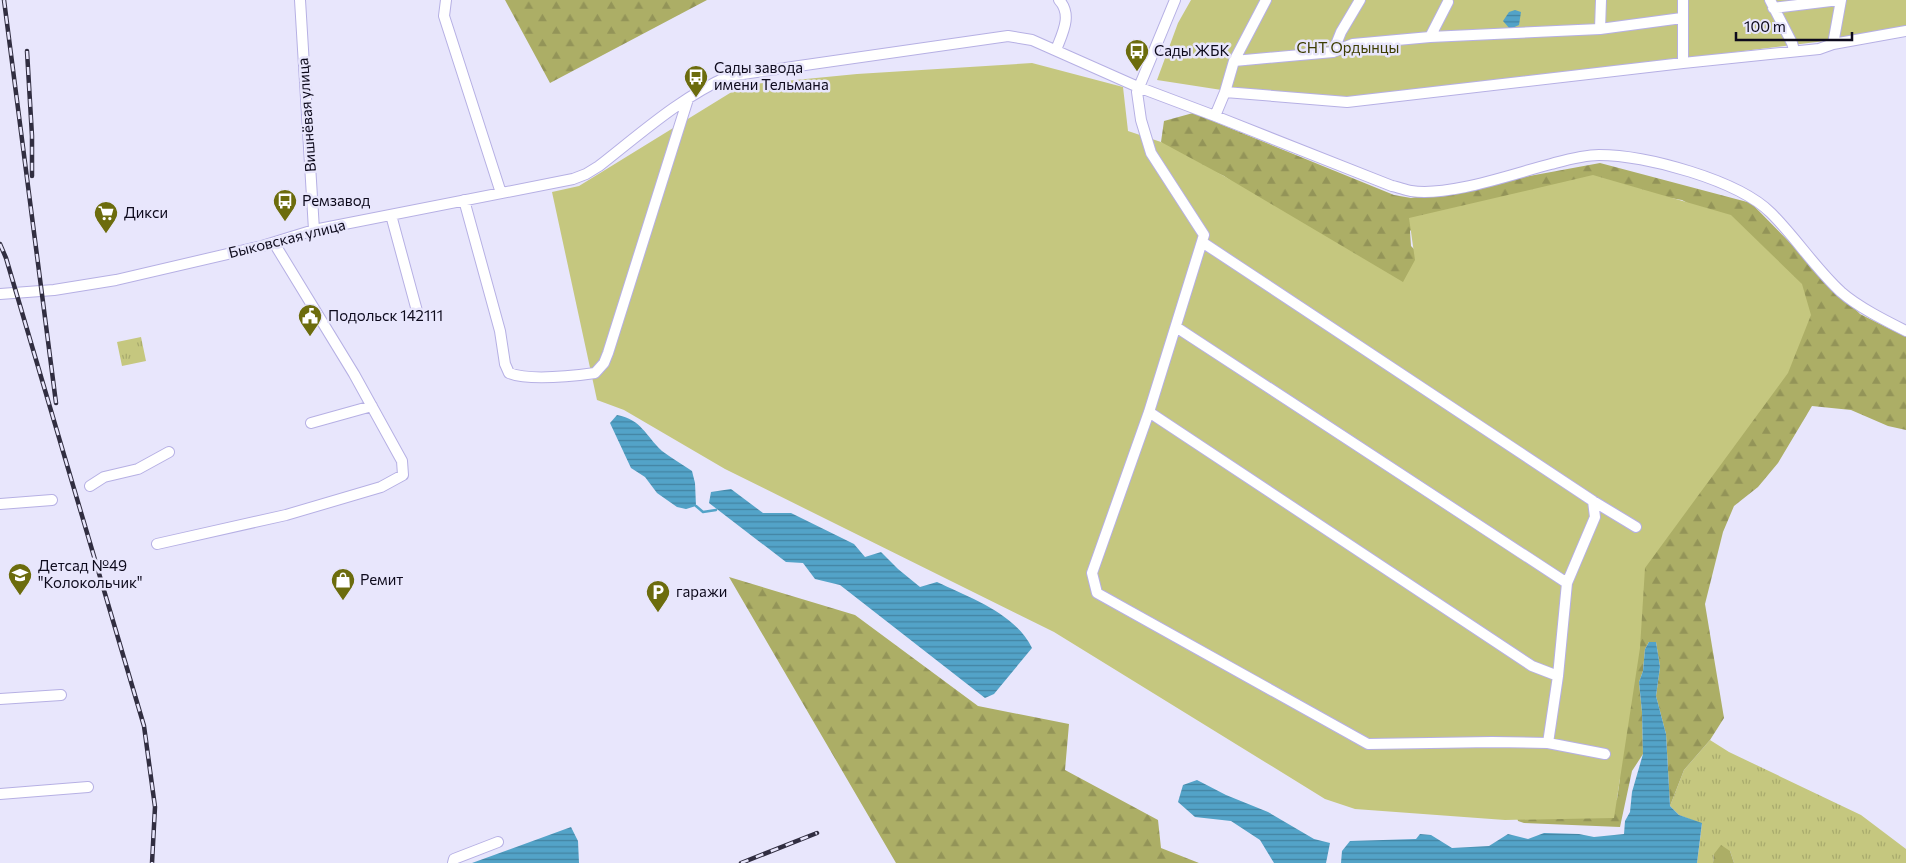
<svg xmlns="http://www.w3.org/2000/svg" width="1906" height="863" viewBox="0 0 1906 863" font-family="Commissioner,sans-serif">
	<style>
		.grass { fill: url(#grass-tufts) }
		.forest { fill: url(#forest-firs) }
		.garden { fill: #c5c77f }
		.water { fill: url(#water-rules) }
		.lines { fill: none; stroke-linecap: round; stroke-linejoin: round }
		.stream { stroke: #53a3c8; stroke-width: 2.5 }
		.minor-casing { stroke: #b6b0e4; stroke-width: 12 }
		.minor { stroke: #fff; stroke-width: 10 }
		.rail-casing { stroke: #312e41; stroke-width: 4.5 }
		.rail { stroke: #e8e6fc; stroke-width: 2.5; stroke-dasharray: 8; stroke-linecap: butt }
		.labels { text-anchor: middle; stroke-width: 5; stroke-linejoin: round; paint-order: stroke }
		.park-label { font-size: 15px; fill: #3d3d02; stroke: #e8e6fc }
		.poi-label { font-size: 15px; fill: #0d0a1c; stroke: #e8e6fc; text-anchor: start }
		.street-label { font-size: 15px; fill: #0d0a1c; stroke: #e8e6fc }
	</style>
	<defs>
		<pattern id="grass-tufts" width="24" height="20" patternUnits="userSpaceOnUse" patternTransform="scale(1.25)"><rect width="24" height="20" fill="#c5c77f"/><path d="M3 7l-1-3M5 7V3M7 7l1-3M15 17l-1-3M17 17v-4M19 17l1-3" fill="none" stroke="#a8aa6d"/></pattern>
		<pattern id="forest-firs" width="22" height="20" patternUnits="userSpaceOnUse" patternTransform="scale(1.25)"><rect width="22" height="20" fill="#acae66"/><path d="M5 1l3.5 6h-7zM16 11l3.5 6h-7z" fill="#939458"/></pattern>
		<pattern id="water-rules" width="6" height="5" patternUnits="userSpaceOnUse" patternTransform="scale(1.25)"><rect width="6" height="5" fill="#53a3c8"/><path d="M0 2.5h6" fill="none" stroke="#4383a2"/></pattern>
	</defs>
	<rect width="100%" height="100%" fill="#e8e6fc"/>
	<path class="grass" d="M141,337L146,361L122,366L117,342Z
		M1710,740L1729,752L1861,815L1906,849V863H1734L1730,851L1714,854L1713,863H1697L1702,824L1679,815L1670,806L1684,770Z"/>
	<path class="forest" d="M505,0H707L550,83Z
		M1193,113L1394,195L1411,198L1600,163L1751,203L1860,314L1906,337V430L1888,426L1851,410L1812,406L1778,463L1758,487L1734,506L1723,532L1705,604L1724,718L1710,740L1684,770L1670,806L1666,734L1656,696L1660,667L1656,642H1649L1645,649L1643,671L1639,682L1642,712L1643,754L1632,771L1620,827L1524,823L1518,821L1516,814L1538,808L1608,810L1617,799L1620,778L1614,751L1628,615L1640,558L1779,373L1802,319L1797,299L1769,261L1740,232L1682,200L1577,182L1423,217L1410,231L1411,246L1443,279L1701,472L1675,505H1668L1655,490L1462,335L1435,304L1339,258L1224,176L1170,152L1161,142L1164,121Z
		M729,577L855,615L978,706L1069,724L1065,770L1158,820L1161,848L1199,863H896Z
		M1721,845L1730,851L1734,863H1713L1714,854Z"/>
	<path class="garden" d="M1191,0H1906V31L1365,98L1267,97L1157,80L1178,23Z
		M1032,63L1123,87L1128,131L1161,142L1224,176L1403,282L1415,260L1409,218L1593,175L1731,215L1802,284L1811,315L1788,373L1645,568L1640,648L1614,818L1505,820L1355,809L1325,799L1054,632L725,469L624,410L597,400L552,192L579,186L743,85L857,74Z"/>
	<path class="water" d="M1515,10L1521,12L1519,25L1510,29L1503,21L1509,12Z
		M617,415C642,420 645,435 662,451C671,458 682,464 692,471L695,483L696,506L686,509L677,507L657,493L645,477L631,468L610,423Z
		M731,489L763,513H791L854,544L865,557L881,552L898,569L920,587L937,582C970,598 1015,613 1032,648L994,694L985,698L840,585L815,579L803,563L786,562L709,503L711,492Z
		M1649,642H1656L1660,667L1656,696L1666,734L1670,806L1679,815L1702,823L1697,863H1341L1342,851L1350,841L1416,839L1420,834L1431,835L1452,848L1489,846L1508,834L1528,839L1544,833L1579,834L1594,837L1624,834L1625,821L1630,812L1632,792L1643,754L1642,712L1639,682L1643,671L1645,649Z
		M1197,780L1226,795L1268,812L1314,839L1330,843L1326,863H1274L1260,840L1231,821L1195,817L1178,802L1183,785Z
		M571,827L578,841L579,863H472Z"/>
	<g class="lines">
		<path class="stream" d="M696,506L703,512L716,510"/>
		<g class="minor-casing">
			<path id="minor" d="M300,0L314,230
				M446,0L444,16L501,193
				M1175,0L1137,92L1141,120L1151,153L1204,235L1149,412L1092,573L1097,593L1368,744L1492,742L1548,743L1558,676L1567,583L1595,517L1593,501L1202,242
				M1601,0L1600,29L1682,18
				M1770,0L1792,43L1794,50
				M1773,8L1839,0
				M1430,37L1448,2
				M1833,44L1841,0
				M1056,50C1062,34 1073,15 1059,0
				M1333,52L1341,32L1360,0
				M1234,61L1266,0
				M1683,63L1819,49L1833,44L1906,31
				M1225,92L1347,102L1683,63V0
				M1215,116L1225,92L1234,61L1333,52L1353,44L1430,37L1600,29
				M464,200L500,331L505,364L509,373C529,381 573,376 595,373L604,363L608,353L688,99
				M391,215L417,311
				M0,294L54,290L116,280L262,246L314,230L573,179L586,174L599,166C640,134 681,97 729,76L1008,36L1032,40L1138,87L1215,116L1392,186C1398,187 1405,190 1411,191C1449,197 1512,174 1551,164C1566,160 1583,155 1599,155C1646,155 1738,180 1771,213C1796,238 1815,268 1841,292C1858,307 1886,321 1906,331
				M1176,327L1567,583
				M1149,412L1532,666L1558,676
				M311,423L372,406
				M90,486L104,477L138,469L169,452
				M1593,501L1636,527
				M0,504L52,500
				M157,544L286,515L381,487L403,475L402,461L354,374L274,243
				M0,699L61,695
				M1548,743L1605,754
				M0,794L88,787
				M453,863L454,859L498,842"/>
		</g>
		<use href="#minor" class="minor"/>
		<g class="rail-casing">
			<path id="rail" d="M4,0L56,403
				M27,51L32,136V176
				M0,244L6,258L144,726L155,807L152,863
				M741,863L817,833"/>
		</g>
		<use href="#rail" class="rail"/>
	</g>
	<defs>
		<g id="bus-pin" transform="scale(1.25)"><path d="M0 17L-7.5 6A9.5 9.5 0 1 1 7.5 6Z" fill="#6c6c0d" stroke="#e8e6fc"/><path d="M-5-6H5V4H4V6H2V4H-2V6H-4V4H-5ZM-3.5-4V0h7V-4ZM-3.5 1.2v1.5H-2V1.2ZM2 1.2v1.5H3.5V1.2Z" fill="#fff"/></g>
		<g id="supermarket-pin" transform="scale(1.25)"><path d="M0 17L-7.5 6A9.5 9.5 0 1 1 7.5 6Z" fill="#6c6c0d" stroke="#e8e6fc"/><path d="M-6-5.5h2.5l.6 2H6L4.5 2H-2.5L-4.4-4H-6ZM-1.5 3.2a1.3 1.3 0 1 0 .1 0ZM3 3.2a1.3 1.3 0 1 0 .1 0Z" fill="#fff"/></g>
		<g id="civic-pin" transform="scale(1.25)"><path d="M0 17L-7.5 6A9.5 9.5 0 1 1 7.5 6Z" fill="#6c6c0d" stroke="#e8e6fc"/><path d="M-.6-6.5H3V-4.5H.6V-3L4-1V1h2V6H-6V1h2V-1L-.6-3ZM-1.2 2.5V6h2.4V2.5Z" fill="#fff"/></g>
		<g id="school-pin" transform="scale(1.25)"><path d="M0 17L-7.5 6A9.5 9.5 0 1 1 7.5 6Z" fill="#6c6c0d" stroke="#e8e6fc"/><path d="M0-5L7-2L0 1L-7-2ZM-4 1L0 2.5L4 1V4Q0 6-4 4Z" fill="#fff"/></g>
		<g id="shop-pin" transform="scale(1.25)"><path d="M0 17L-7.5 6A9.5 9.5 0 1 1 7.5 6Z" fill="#6c6c0d" stroke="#e8e6fc"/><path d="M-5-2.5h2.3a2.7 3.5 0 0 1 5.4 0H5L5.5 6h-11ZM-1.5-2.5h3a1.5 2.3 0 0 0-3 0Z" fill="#fff"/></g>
		<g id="parking-pin" transform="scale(1.25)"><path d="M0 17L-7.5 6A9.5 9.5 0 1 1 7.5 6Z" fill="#6c6c0d" stroke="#e8e6fc"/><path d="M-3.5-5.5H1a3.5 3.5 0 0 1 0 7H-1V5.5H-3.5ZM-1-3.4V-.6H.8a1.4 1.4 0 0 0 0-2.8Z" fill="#fff"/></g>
	</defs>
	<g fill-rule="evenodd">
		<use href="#bus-pin" x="1137" y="51"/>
		<use href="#bus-pin" x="696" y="77"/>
		<use href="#bus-pin" x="285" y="201"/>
		<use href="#supermarket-pin" x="106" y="213"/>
		<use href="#civic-pin" x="310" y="316"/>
		<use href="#school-pin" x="20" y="575"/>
		<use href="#shop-pin" x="343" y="580"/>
		<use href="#parking-pin" x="658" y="592"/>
	</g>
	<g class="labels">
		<g class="park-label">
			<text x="1348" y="53">СНТ Ордынцы</text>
		</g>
		<g class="poi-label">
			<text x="1154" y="56">Сады ЖБК</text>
			<text x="714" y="73">Сады завода<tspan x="714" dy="17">имени Тельмана</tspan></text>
			<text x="302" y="206">Ремзавод</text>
			<text x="124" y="218">Дикси</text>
			<text x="328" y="321">Подольск 142111</text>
			<text x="38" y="571">Детсад №49<tspan x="38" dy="17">"Колокольчик"</tspan></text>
			<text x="360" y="585">Ремит</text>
			<text x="676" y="597">гаражи</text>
		</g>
		<g class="street-label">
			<text transform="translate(307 115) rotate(-94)" y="5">Вишнёвая улица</text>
			<text transform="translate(287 239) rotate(-14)" y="5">Быковская улица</text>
		</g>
	</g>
	<path d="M1736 32v8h116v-8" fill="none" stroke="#0d0a1c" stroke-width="2.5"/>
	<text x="1744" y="32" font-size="15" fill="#0d0a1c" stroke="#e8e6fc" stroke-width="4" paint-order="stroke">100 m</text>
</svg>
